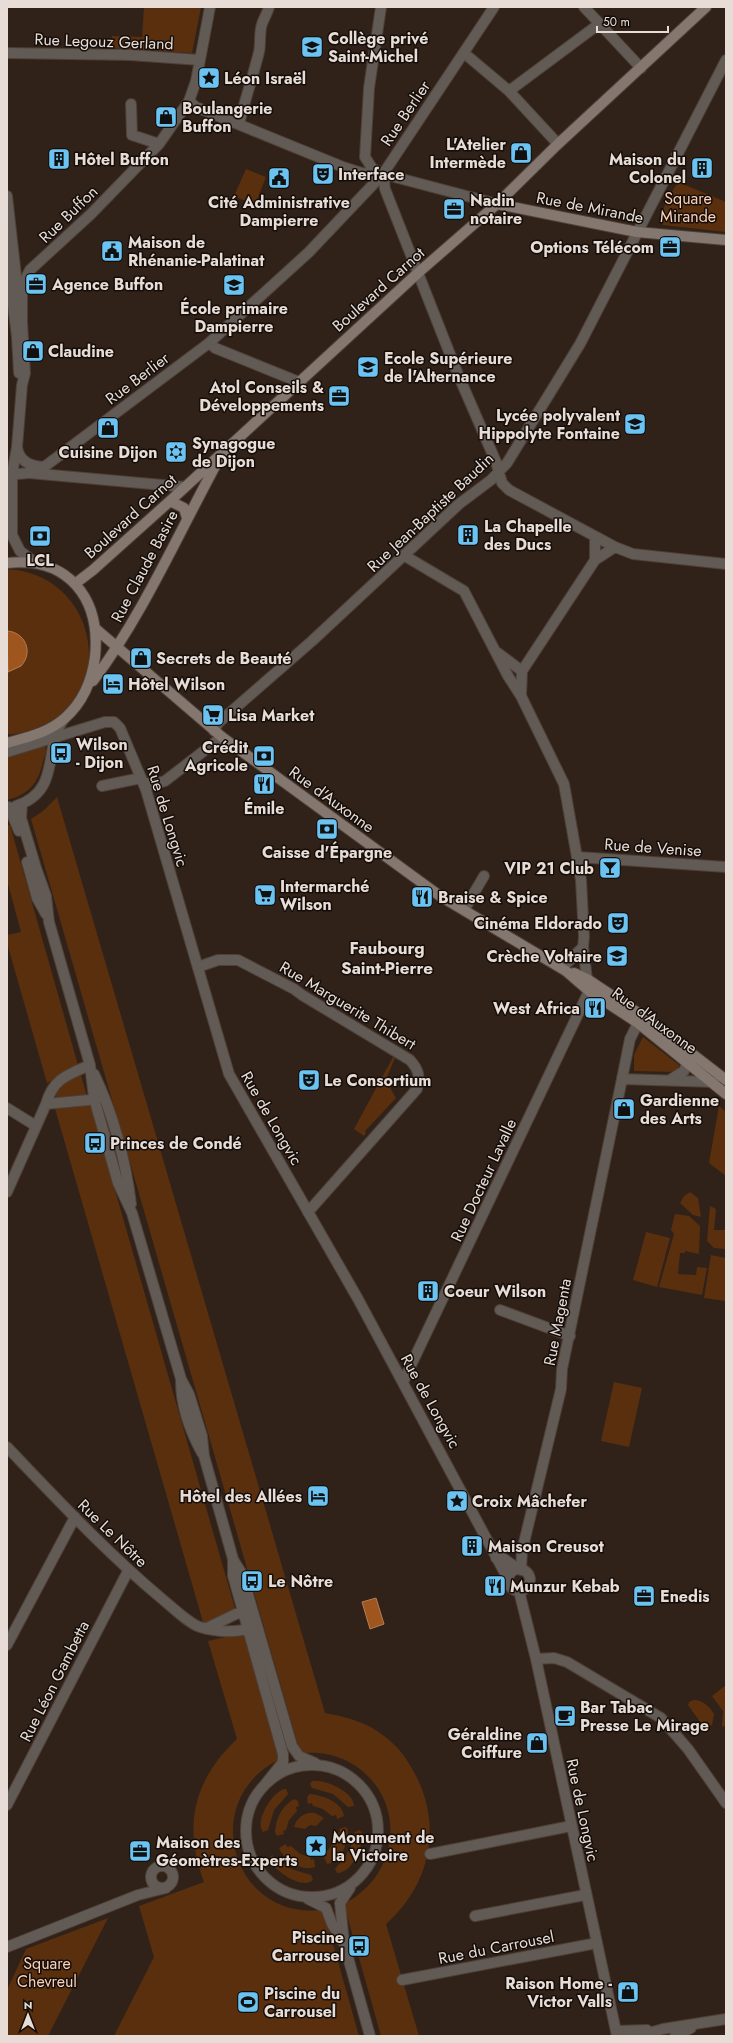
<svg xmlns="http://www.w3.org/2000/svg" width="733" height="2043" viewBox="0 0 733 2043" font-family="Jost,sans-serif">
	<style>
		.green { fill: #592f0e }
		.water { fill: #9e561e; stroke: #b47e55 }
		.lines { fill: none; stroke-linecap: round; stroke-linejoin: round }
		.minor-casing { stroke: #4e4037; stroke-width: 12 }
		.tertiary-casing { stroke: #4e4037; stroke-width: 12 }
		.secondary-casing { stroke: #4e4037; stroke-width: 12 }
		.minor { stroke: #625a55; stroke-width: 10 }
		.tertiary { stroke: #625a55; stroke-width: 10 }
		.secondary { stroke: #83776f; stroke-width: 10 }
		.labels { text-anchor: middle; stroke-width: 3; stroke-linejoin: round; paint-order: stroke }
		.poi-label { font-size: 16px; font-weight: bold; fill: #e7ddd6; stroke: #140d09; text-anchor: start }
		.street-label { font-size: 16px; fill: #e7ddd6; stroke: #140d09 }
		.park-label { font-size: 16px; fill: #fad1b7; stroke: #140d09 }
		.neighbourhood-label { font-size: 17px; font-weight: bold; fill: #e7ddd6; stroke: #140d09 }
	</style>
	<rect width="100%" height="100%" fill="#312219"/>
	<path class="green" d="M144,7H201L192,53L112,48V36L142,37Z
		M246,169L266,177L255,205L234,196Z
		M678,182L726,202V232L663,225C658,211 671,194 678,182Z
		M7,569C98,574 120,695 39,727C29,731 18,735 7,734Z
		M45,746C47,750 45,756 43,761C39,782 29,795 7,800V756Z
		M57,797L325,1713C346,1717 367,1722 384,1736C398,1746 408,1760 416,1776C443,1828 429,1886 386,1924L419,2036H381L345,1908V1903C398,1876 408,1803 357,1767C346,1759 332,1754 318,1753C312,1752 305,1754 300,1752L31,819L43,811Z
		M7,825H10L78,1065L47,1083L7,943V935L21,932L7,880Z
		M643,1037L679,1065L677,1072L634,1071V1055Z
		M393,1057L395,1058L387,1077H395V1080L389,1081L388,1084L396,1098L365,1131L366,1133L364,1136L354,1129Z
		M80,1072L87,1096L58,1098L55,1096L61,1083Z
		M90,1103L234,1605L235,1609L208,1623L203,1622L54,1105Z
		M719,1106L726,1112V1176L709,1163Z
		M690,1192L698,1198L701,1217L693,1215L680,1203L684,1196Z
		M710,1206L716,1209L714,1230H726V1249L714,1248L707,1241Z
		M675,1214L689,1216L700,1226L699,1254L685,1251V1253H680L678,1274L696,1275L697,1267L707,1268L702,1295L659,1287L674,1234L671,1230Z
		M646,1232L670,1238L657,1287L633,1280Z
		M711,1255L726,1258V1301L704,1298Z
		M614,1382L642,1388L629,1447L601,1441Z
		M233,1635L244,1636L278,1753V1760C198,1801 232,1920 322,1910L324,1912L359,2036H114L154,1957L139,1906L204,1882C183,1827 193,1780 237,1739L208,1641Z
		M726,1685V1725L722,1727L723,1711L712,1696Z
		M694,1700C703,1700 710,1707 714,1714L712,1725L703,1726L688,1705L689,1702Z
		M312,1781C325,1779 354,1792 354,1806L348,1807L333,1794L312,1788L310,1784Z
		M286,1789L288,1794L274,1810L268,1830L263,1832C254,1822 273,1789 286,1789Z
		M309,1794C321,1795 342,1801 344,1816L337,1819L336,1815L332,1816L323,1809L313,1806L312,1803L308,1804L307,1798Z
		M294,1799L298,1801L299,1806L296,1807L297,1811L289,1820L286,1830L283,1831L284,1834L277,1836L275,1832C276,1818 282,1806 294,1799Z
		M315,1813L324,1818L316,1826L310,1825L305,1829L294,1827C297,1817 305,1812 315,1813Z
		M345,1827L348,1829C348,1842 342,1862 327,1864L324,1857L327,1856L326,1852L334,1843L337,1833L340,1832L339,1829Z
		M359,1830L362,1832C364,1845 352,1874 337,1873L335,1869C346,1857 352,1848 355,1832Z
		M286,1844L287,1847L291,1846L300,1854L310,1857L311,1860L314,1859L315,1867C302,1872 284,1860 279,1848Z
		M272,1855L291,1869L311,1875L313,1880C301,1890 277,1871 270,1862V1857Z
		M108,1918L48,2036H7V1990L26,1949Z"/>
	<path class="water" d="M7,631C25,632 34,652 21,666L8,672Z
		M376,1598L384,1624L370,1629L362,1602Z"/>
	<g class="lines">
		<g class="minor-casing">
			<path id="minor" d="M381,7L369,88L365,157L372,168L381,173
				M584,7L641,68
				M7,53L130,55L200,60
				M464,53L509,91L558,144
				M509,91L599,24
				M189,101L196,107L343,167L362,173L383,174
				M131,104L132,135L159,144
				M239,124C245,100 253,76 259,52C261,43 259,32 262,24C264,18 267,14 269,7
				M383,174L385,189L457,372L496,462L502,483L509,490L615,547L633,554L726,564
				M7,196L18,294
				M7,257L17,337L19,373
				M22,322L25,373L22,385L17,447L12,474V535L20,551L34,562
				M22,327V286L30,270L91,214L159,144L189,101L196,81L210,7
				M209,343L215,348L299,382
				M29,473L185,487
				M595,537V560
				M405,556L464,591L508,676L521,696
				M498,653L522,671
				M214,731L218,723L312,641L459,504L491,480L507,463L580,344L726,60
				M102,786L141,778
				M22,804L21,818L36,868L46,896L49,922L90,1065L94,1098L118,1183L132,1213L181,1379L189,1394L202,1436L204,1456L233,1559V1576L283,1754V1762L263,1787
				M16,806C63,790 42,747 64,719
				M9,807L19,831
				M578,857L726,867
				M27,862L37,898L46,914
				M464,910L484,876
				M198,967L218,960H238L294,989L302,995L410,1060C419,1070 420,1076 417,1089L308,1212
				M562,968L583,947
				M587,979L583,947L584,937L581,880L564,784L521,696L522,671L595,560L615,547
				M94,1074C113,1113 126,1162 131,1204
				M622,1079L630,1039L638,1023
				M46,1104L89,1100L100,1097
				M7,1108L36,1126
				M7,1192L46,1104C53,1079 67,1075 90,1065
				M500,1310L570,1336
				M181,1381C181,1406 190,1431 202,1453
				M7,1447C57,1499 106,1552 161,1598C171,1606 189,1624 200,1627C219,1633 239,1632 257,1627
				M234,1561L242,1574L292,1746L299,1756L315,1763
				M207,1628L236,1614L249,1610
				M7,1645L75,1517
				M536,1659L554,1658L567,1662L661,1718L688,1749L726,1803
				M246 1831a66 66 0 1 1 132 0a66 66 0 1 1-132 0Z
				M7,1805L128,1571
				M430,1854L571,1826
				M151 1877a11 11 0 1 1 22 0a11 11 0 1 1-22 0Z
				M350,1888L340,1903L344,1943L370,2036
				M308,1899L326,1908L332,1924L343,1942
				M475,1916L585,1895
				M7,1947L138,1895L166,1888
				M402,1980L597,1943"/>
		</g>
		<g class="tertiary-casing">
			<path id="tertiary" d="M383,174L497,204
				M17,447C19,462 31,466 44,467
				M7,475L29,473L44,467L209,343L309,252L383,174L494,7
				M7,752L105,722H114L120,728L146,790L229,1074L358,1299L508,1579
				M143,782L151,785L165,781L222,737
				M670,1080L684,1071L690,1055
				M403,1382L589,991
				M496,1558L500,1556L518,1569
				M508 1580a11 11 0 1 1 22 0a11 11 0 1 1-22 0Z
				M521,1570L522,1551L561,1389L562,1369L622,1079L714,1082
				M519,1591L536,1659L617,2036
				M616,2031L647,2030
				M638,2036L663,2029L726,2019
				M675,2036L691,2028"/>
		</g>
		<g class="secondary-casing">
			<path id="secondary" d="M497,204L637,232L726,240
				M170,501L184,508L187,518
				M7,563C68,556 101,598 95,657C92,680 83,702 65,718C48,733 28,737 7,743
				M76,583L93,570L170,501L419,272L497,204L558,144L706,7
				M96,629L222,737L440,896L566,971L589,991L638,1023L726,1094
				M93,681C143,615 179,532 219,459
				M574,973L587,979L647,1019L726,1080"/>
		</g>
		<use href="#minor" class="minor"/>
		<use href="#tertiary" class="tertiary"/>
		<use href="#secondary" class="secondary"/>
	</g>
	<defs>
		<g id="school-square" transform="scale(1.15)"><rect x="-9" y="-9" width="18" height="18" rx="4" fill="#6bc3f2" stroke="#140d09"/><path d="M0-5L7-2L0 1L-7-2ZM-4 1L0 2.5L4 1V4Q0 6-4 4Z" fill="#111"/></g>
		<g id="sight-square" transform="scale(1.15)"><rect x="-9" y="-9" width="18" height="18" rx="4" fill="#6bc3f2" stroke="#140d09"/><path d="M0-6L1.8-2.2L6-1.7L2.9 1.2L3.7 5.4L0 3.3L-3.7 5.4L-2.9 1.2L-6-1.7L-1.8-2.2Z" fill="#111"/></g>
		<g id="shop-square" transform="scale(1.15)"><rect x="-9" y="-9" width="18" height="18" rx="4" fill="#6bc3f2" stroke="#140d09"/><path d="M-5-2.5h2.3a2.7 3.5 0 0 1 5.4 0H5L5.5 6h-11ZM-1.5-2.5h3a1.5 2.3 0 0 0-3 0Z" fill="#111"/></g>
		<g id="building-square" transform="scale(1.15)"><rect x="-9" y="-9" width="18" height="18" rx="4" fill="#6bc3f2" stroke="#140d09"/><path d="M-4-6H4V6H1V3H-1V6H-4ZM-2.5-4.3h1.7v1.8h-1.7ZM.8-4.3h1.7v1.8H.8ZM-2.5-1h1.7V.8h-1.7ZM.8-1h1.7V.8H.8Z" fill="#111"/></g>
		<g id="theatre-square" transform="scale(1.15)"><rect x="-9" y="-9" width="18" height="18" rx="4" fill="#6bc3f2" stroke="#140d09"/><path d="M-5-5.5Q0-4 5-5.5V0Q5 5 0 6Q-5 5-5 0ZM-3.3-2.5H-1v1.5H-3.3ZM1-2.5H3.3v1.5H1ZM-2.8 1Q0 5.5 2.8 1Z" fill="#111"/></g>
		<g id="civic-square" transform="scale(1.15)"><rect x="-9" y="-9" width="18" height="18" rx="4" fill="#6bc3f2" stroke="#140d09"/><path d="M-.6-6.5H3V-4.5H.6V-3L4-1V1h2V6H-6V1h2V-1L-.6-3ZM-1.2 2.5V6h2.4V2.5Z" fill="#111"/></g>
		<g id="office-square" transform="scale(1.15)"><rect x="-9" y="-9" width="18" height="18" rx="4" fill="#6bc3f2" stroke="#140d09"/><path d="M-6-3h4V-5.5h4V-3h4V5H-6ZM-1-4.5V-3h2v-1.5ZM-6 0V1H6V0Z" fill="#111"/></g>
		<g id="university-square" transform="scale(1.15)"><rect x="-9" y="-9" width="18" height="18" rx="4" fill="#6bc3f2" stroke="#140d09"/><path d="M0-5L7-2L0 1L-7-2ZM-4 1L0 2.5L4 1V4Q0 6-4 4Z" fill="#111"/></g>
		<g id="synagogue-square" transform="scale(1.15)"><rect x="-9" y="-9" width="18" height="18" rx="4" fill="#6bc3f2" stroke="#140d09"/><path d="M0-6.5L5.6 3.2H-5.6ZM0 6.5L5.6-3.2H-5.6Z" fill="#111"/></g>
		<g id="bank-square" transform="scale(1.15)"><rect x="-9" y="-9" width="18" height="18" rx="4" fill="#6bc3f2" stroke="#140d09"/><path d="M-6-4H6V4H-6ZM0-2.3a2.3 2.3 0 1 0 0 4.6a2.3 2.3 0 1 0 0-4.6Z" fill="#111"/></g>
		<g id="hotel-square" transform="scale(1.15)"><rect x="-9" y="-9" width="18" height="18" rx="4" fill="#6bc3f2" stroke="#140d09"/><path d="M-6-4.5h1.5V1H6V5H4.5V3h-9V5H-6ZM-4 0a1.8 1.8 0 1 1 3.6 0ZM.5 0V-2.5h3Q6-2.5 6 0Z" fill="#111"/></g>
		<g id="supermarket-square" transform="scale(1.15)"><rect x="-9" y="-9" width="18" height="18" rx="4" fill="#6bc3f2" stroke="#140d09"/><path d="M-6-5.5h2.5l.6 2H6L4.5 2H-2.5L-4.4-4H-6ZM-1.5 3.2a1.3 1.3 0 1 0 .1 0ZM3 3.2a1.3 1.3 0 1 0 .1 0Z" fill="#111"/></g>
		<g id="bus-square" transform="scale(1.15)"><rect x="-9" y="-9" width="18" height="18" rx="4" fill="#6bc3f2" stroke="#140d09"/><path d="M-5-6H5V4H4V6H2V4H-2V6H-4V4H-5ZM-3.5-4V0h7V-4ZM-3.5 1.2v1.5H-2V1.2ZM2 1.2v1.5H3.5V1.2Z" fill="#111"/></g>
		<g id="restaurant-square" transform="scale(1.15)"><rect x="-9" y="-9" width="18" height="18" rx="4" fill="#6bc3f2" stroke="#140d09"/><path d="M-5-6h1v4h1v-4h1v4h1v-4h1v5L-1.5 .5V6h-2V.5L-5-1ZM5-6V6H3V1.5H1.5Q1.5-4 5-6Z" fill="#111"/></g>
		<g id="bar-square" transform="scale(1.15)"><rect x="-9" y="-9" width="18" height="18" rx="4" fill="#6bc3f2" stroke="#140d09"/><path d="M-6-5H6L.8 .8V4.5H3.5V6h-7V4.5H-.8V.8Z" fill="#111"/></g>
		<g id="cafe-square" transform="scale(1.15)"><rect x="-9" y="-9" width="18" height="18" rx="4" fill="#6bc3f2" stroke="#140d09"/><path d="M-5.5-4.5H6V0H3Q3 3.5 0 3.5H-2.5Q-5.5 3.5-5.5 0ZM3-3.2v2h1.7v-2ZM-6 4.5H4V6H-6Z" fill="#111"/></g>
		<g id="stadium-square" transform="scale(1.15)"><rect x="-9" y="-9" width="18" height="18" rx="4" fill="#6bc3f2" stroke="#140d09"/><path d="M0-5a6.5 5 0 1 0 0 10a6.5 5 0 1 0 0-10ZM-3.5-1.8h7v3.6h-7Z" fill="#111"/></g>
	</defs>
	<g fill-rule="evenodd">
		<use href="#school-square" x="312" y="47"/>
		<use href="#sight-square" x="209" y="78"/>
		<use href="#shop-square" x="166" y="117"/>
		<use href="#shop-square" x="521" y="153"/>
		<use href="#building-square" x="59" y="159"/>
		<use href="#building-square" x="702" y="168"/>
		<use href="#theatre-square" x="323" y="174"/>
		<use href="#civic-square" x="279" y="178"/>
		<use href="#office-square" x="454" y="209"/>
		<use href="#office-square" x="670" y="247"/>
		<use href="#civic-square" x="112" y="251"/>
		<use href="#office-square" x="36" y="284"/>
		<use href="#school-square" x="234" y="285"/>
		<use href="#shop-square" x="33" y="351"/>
		<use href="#university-square" x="368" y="367"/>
		<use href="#office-square" x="339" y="396"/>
		<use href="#school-square" x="635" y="424"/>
		<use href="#shop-square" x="108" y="428"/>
		<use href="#synagogue-square" x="176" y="452"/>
		<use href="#building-square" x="468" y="535"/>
		<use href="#bank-square" x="40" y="536"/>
		<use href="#shop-square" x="141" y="658"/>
		<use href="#hotel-square" x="113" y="684"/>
		<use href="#supermarket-square" x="213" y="715"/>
		<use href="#bus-square" x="61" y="753"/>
		<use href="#bank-square" x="264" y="756"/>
		<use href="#restaurant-square" x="264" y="784"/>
		<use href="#bank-square" x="327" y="829"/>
		<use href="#bar-square" x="610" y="868"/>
		<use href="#supermarket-square" x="265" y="895"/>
		<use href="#restaurant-square" x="422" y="897"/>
		<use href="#theatre-square" x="618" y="923"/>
		<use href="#school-square" x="617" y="956"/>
		<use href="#restaurant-square" x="595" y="1008"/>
		<use href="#theatre-square" x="309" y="1080"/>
		<use href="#shop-square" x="624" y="1109"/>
		<use href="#bus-square" x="95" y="1143"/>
		<use href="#building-square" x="428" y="1291"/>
		<use href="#hotel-square" x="318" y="1496"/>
		<use href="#sight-square" x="457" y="1501"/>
		<use href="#building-square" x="472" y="1546"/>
		<use href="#bus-square" x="252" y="1581"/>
		<use href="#restaurant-square" x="495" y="1586"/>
		<use href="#office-square" x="644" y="1596"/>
		<use href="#cafe-square" x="565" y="1716"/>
		<use href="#shop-square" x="537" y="1743"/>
		<use href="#sight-square" x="316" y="1846"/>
		<use href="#office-square" x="140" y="1851"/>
		<use href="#bus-square" x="359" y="1946"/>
		<use href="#shop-square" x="628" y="1992"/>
		<use href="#stadium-square" x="248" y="2002"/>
	</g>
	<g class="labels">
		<g class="poi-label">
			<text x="328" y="44">Collège privé<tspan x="328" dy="18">Saint-Michel</tspan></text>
			<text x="224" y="84">Léon Israël</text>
			<text x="182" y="114">Boulangerie<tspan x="182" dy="18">Buffon</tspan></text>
			<text x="506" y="150" text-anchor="end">L'Atelier<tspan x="506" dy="18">Intermède</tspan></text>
			<text x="74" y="165">Hôtel Buffon</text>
			<text x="686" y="165" text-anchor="end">Maison du<tspan x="686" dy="18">Colonel</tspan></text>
			<text x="338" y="180">Interface</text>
			<text x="470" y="206">Nadin<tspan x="470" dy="18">notaire</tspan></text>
			<text x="279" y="208" text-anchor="middle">Cité Administrative<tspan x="279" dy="18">Dampierre</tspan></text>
			<text x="128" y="248">Maison de<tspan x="128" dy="18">Rhénanie-Palatinat</tspan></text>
			<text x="654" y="253" text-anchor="end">Options Télécom</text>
			<text x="52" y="290">Agence Buffon</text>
			<text x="234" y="314" text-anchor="middle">École primaire<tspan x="234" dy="18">Dampierre</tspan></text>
			<text x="48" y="357">Claudine</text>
			<text x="384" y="364">Ecole Supérieure<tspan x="384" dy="18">de l'Alternance</tspan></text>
			<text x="324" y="393" text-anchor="end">Atol Conseils &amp;<tspan x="324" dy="18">Développements</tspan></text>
			<text x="620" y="421" text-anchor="end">Lycée polyvalent<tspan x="620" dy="18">Hippolyte Fontaine</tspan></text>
			<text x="192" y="449">Synagogue<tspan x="192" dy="18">de Dijon</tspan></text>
			<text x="108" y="458" text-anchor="middle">Cuisine Dijon</text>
			<text x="484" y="532">La Chapelle<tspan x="484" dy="18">des Ducs</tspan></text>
			<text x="40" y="566" text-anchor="middle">LCL</text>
			<text x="156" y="664">Secrets de Beauté</text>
			<text x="128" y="690">Hôtel Wilson</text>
			<text x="228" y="721">Lisa Market</text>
			<text x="76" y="750">Wilson<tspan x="76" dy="18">- Dijon</tspan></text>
			<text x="248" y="753" text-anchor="end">Crédit<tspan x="248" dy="18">Agricole</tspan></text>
			<text x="264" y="814" text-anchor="middle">Émile</text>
			<text x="327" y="858" text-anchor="middle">Caisse d'Épargne</text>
			<text x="594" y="874" text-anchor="end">VIP 21 Club</text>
			<text x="280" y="892">Intermarché<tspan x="280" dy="18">Wilson</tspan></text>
			<text x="438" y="903">Braise &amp; Spice</text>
			<text x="602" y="929" text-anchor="end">Cinéma Eldorado</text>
			<text x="602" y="962" text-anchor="end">Crèche Voltaire</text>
			<text x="580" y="1014" text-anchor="end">West Africa</text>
			<text x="324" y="1086">Le Consortium</text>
			<text x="640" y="1106">Gardienne<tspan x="640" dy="18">des Arts</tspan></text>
			<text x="110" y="1149">Princes de Condé</text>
			<text x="444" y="1297">Coeur Wilson</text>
			<text x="302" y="1502" text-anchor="end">Hôtel des Allées</text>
			<text x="472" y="1507">Croix Mâchefer</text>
			<text x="488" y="1552">Maison Creusot</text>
			<text x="268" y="1587">Le Nôtre</text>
			<text x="510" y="1592">Munzur Kebab</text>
			<text x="660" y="1602">Enedis</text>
			<text x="580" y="1713">Bar Tabac<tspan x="580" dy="18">Presse Le Mirage</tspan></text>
			<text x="522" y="1740" text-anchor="end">Géraldine<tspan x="522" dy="18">Coiffure</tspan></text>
			<text x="332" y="1843">Monument de<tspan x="332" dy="18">la Victoire</tspan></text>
			<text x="156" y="1848">Maison des<tspan x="156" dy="18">Géomètres-Experts</tspan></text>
			<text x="344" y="1943" text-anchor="end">Piscine<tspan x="344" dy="18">Carrousel</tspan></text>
			<text x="612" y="1989" text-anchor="end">Raison Home -<tspan x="612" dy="18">Victor Valls</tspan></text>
			<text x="264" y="1999">Piscine du<tspan x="264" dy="18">Carrousel</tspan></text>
		</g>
		<g class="street-label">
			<text transform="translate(104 41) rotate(2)" y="6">Rue Legouz Gerland</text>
			<text transform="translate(405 113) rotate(-56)" y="6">Rue Berlier</text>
			<text transform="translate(590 207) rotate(11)" y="6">Rue de Mirande</text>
			<text transform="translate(68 214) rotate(-44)" y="6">Rue Buffon</text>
			<text transform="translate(378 289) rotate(-42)" y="6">Boulevard Carnot</text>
			<text transform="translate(137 378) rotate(-37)" y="6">Rue Berlier</text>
			<text transform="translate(430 512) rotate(-43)" y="6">Rue Jean-Baptiste Baudin</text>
			<text transform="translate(130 516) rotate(-42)" y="6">Boulevard Carnot</text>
			<text transform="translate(144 566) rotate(-62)" y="6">Rue Claude Basire</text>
			<text transform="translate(332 799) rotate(36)" y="6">Rue d'Auxonne</text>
			<text transform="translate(168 816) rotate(73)" y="6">Rue de Longvic</text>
			<text transform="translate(653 847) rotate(4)" y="6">Rue de Venise</text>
			<text transform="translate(348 1005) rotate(31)" y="6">Rue Marguerite Thibert</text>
			<text transform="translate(655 1020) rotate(36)" y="6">Rue d'Auxonne</text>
			<text transform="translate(272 1118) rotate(60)" y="6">Rue de Longvic</text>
			<text transform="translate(483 1180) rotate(-65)" y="6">Rue Docteur Lavalle</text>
			<text transform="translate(557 1322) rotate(-79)" y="6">Rue Magenta</text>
			<text transform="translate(431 1401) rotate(61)" y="6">Rue de Longvic</text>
			<text transform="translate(113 1533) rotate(44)" y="6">Rue Le Nôtre</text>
			<text transform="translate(54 1681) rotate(-63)" y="6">Rue Léon Gambetta</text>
			<text transform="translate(583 1810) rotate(78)" y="6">Rue de Longvic</text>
			<text transform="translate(496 1947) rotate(-11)" y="6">Rue du Carrousel</text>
		</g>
		<g class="park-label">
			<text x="688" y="204">Square<tspan x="688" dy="18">Mirande</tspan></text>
			<text x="47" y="1969">Square<tspan x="47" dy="18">Chevreul</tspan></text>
		</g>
		<g class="neighbourhood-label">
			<text x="387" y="954">Faubourg<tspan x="387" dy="20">Saint-Pierre</tspan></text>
		</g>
	</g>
	<rect width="733" height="2043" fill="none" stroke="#e7ddd6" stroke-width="16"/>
	<g transform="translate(28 2015)" stroke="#140d09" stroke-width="3" paint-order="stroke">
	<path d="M0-3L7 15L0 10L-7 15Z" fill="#e7ddd6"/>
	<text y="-6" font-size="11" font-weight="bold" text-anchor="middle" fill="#e7ddd6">N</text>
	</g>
	<path d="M597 26v6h71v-6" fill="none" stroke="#e7ddd6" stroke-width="2"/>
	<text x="603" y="26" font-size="12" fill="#e7ddd6" stroke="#140d09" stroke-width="3" paint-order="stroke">50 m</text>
</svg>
